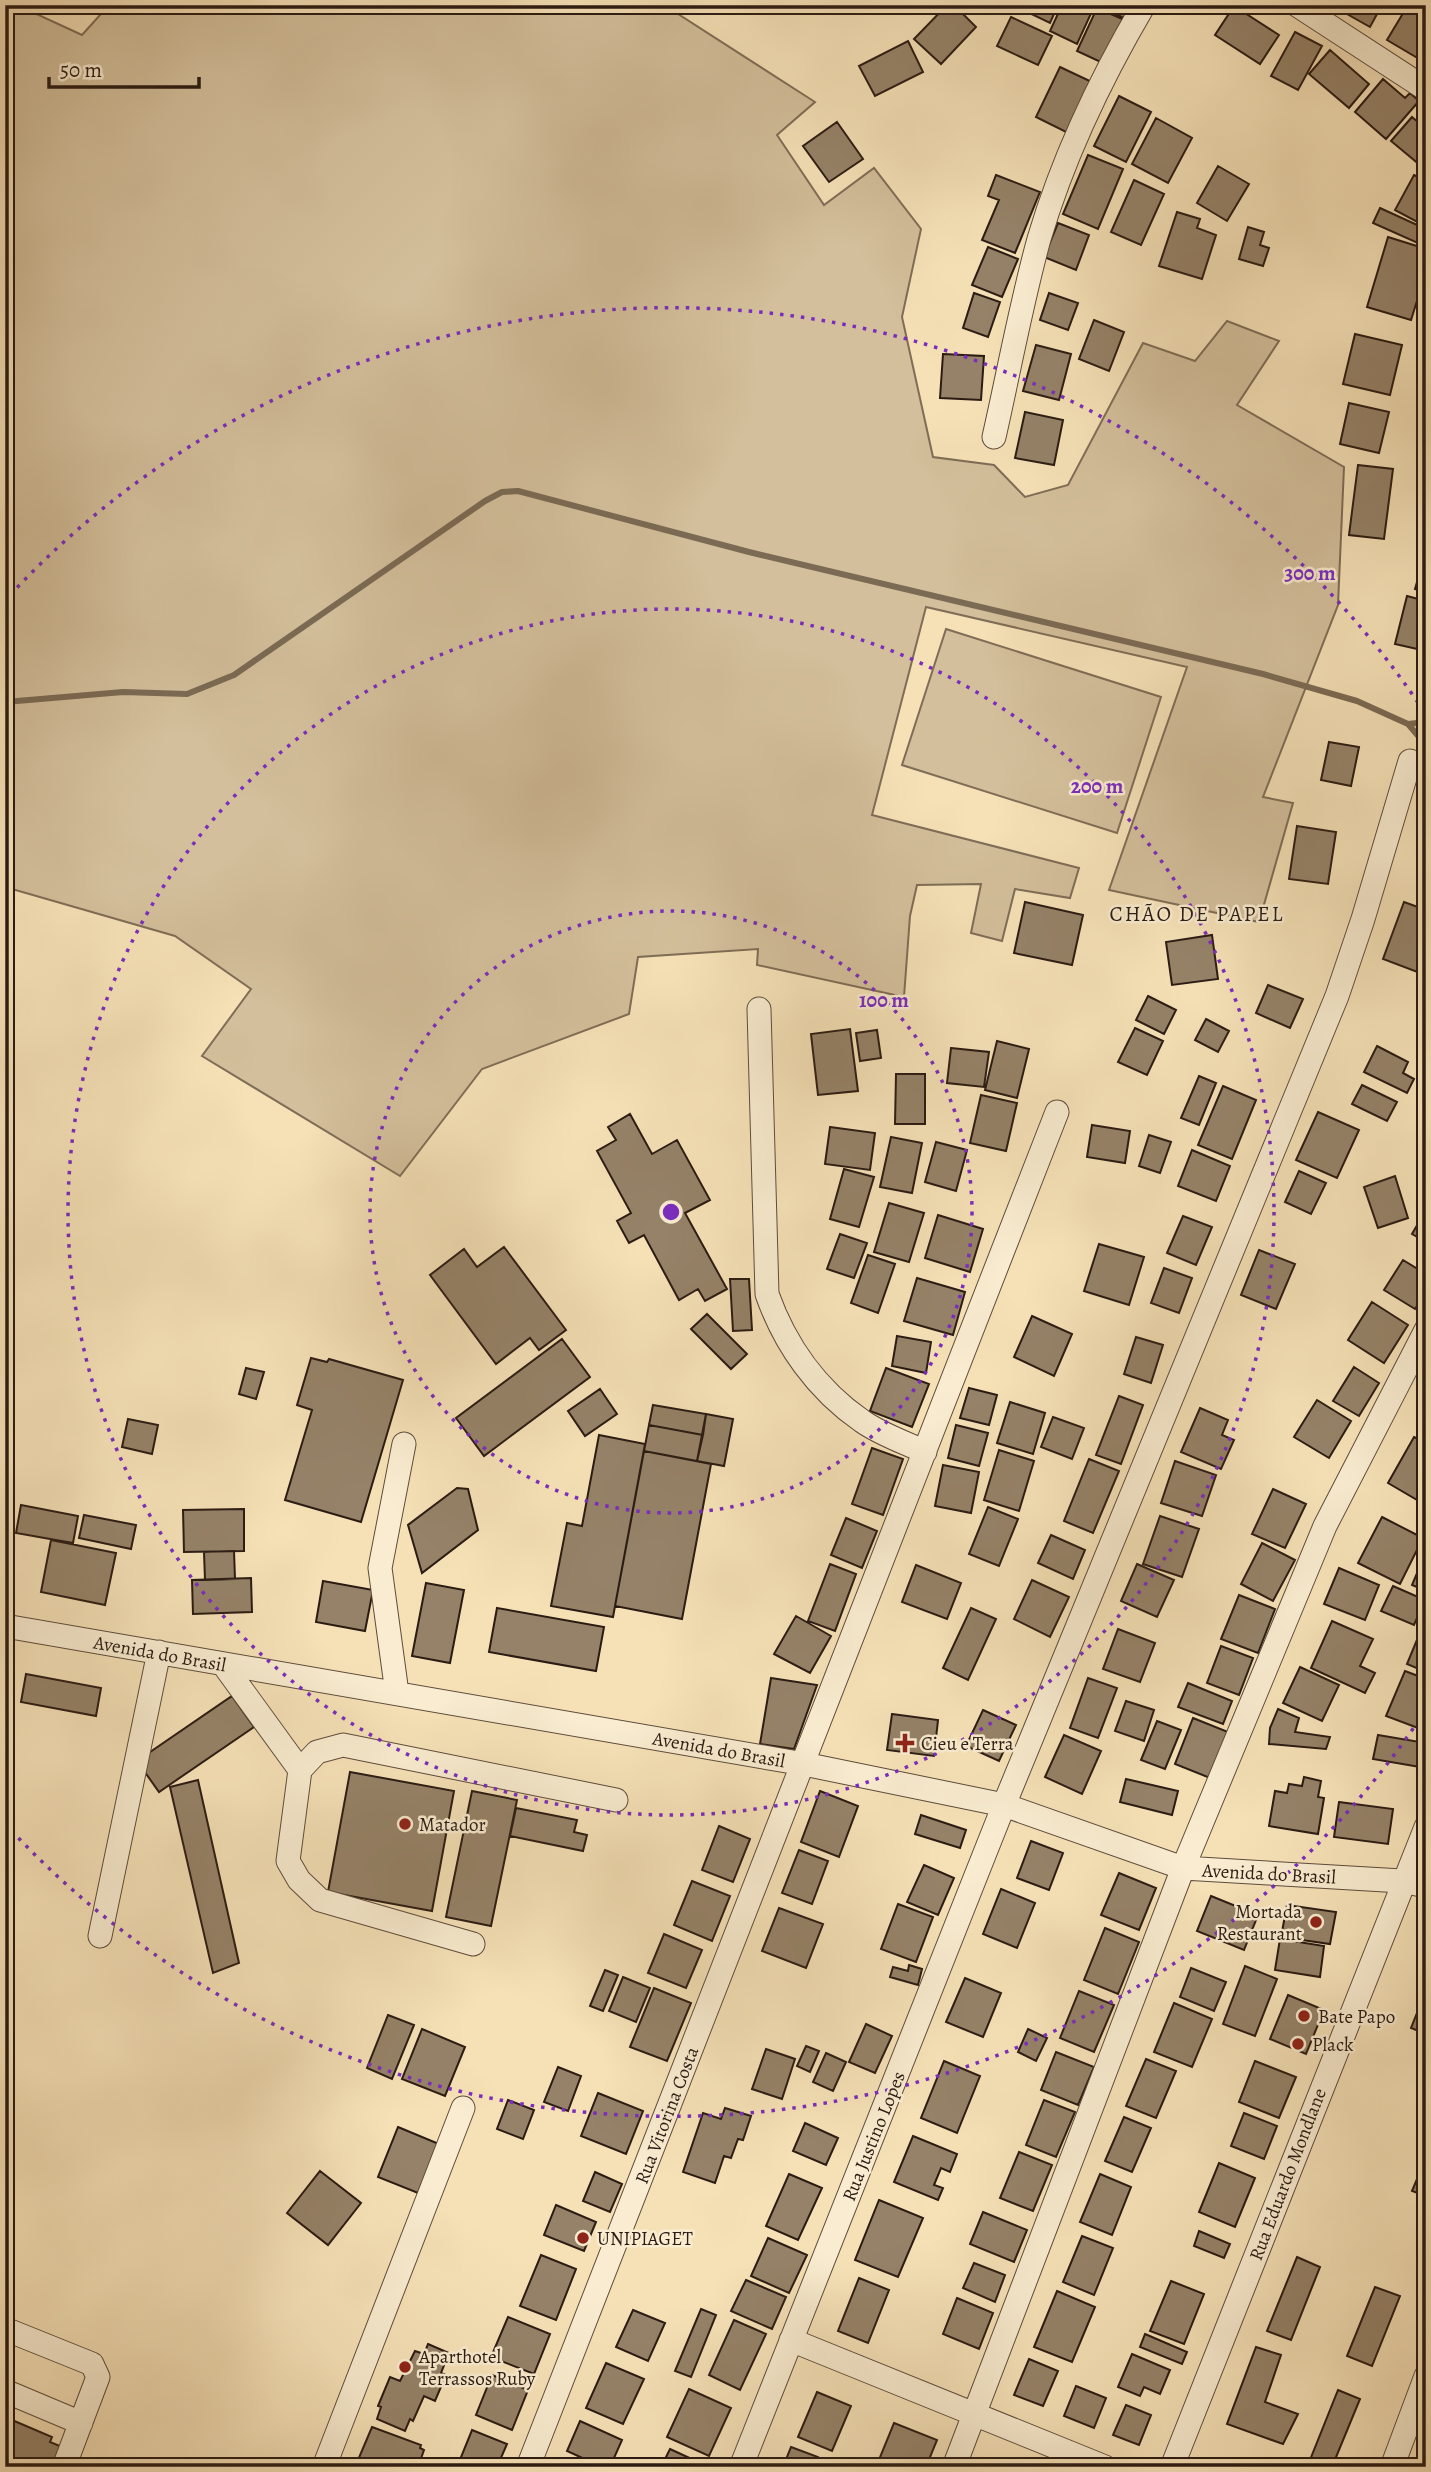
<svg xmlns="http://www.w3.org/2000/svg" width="1431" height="2472" viewBox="0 0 1431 2472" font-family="Alegreya,serif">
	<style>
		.green { fill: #d3bf9b; stroke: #7f6d57; stroke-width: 2 }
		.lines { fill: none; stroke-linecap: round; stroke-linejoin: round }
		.stream { stroke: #7b6a54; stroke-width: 6 }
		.building { fill: #958268; stroke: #2b1b13; stroke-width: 2 }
		.minor-casing { stroke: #5e4c3c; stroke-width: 25 }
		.minor { stroke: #f9ecd0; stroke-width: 23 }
		.ring { fill: none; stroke: #7b2cbf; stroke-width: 3.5; stroke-dasharray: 3.5 7 }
		.poi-dot { fill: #8f2418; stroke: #f9ecd0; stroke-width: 2.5 }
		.labels { text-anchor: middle; stroke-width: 5; stroke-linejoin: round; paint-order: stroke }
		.street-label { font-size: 19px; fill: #2b1b13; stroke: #f9ecd0 }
		.poi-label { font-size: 19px; fill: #2b1b13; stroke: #f9ecd0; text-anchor: start }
		.neighbourhood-label { font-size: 21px; letter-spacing: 2px; fill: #2b1b13; stroke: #f9ecd0 }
		.centre { fill: #7b2cbf; stroke: #f9ecd0; stroke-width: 3.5 }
		.ring-label { font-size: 21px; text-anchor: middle; font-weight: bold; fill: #7b2cbf; stroke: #f9ecd0; stroke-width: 5; stroke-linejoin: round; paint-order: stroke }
	</style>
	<rect width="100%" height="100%" fill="#f6e1b7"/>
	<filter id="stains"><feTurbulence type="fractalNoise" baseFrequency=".00286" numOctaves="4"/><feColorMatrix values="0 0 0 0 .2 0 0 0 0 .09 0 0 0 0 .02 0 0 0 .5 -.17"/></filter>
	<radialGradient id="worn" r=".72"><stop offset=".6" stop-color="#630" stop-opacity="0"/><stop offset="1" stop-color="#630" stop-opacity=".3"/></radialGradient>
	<path class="green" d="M5,5H17L82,35L109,5H664L815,102L777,135L824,205L874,168L921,229L902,317L933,457L994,465L1025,497L1068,485L1143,343L1195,361L1227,321L1279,341L1237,405L1344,467L1338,605L1263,797L1293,803L1259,922L1109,890L1187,667L926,607L872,815L1079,868L1070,898L1015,889L1002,941L971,933L981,884L917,885L910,916L904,997L757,965L758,949L638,957L629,1014L482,1069L400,1176L202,1056L251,989L175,936L5,887Z
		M946,629L1161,697L1117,833L902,765Z"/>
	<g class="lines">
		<path class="stream" d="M5,702L123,692L187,694L234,675L485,501L502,492L518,491L749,552L1263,674L1357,701L1408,724L1426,722
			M1408,724L1420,738L1426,756"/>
	</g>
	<path class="building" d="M947,5H954L976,27L941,64L914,39Z
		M1025,5H1058L1050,23L1023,10Z
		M1062,5L1094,7L1077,44L1050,31Z
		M1096,5H1135L1128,20Z
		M1331,5H1382L1370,27Z
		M1408,5L1426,13V63L1387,40Z
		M1234,6L1279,35L1260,64L1215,35Z
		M1097,8L1127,21L1107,65L1077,51Z
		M1011,17L1052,36L1038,65L997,46Z
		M1295,32L1322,46L1298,90L1271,76Z
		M908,41L923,72L875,96L859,66Z
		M1330,50L1369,84L1349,108L1309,74Z
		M1060,67L1094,83L1070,134L1036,117Z
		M1383,79L1405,98L1410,93L1419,101L1386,139L1355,112Z
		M1119,96L1151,112L1126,162L1094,146Z
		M1412,117L1426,129V170L1391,141Z
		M1156,118L1192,138L1168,183L1132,164Z
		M837,122L863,159L829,182L803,146Z
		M1088,155L1123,169L1098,229L1063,214Z
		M1218,166L1249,184L1227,221L1197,203Z
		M996,175L1040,192L1015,253L982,240L999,200L988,196Z
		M1414,175L1426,181V215L1421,224L1395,210Z
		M1134,180L1164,194L1141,245L1111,232Z
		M1380,208L1426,229L1420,244L1373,223Z
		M1177,212L1200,219L1197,228L1216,235L1202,279L1159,266Z
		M1058,223L1089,235L1076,270L1044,257Z
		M1248,227L1264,232L1260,245L1269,248L1263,266L1239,259Z
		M1388,237L1420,247L1418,254L1426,256V272L1411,320L1367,307Z
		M988,247L1018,259L1002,297L972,285Z
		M974,293L1000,302L988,337L963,328Z
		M1049,293L1078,303L1068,330L1040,320Z
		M1094,320L1124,332L1109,371L1079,359Z
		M1355,334L1402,345L1390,395L1343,384Z
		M1036,345L1071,354L1059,400L1023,391Z
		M943,354L984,356L981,400L940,398Z
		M1349,403L1389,412L1379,453L1340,444Z
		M1025,412L1063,420L1054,465L1015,458Z
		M1358,465L1393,469L1384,539L1349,535Z
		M1426,551V592L1415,589Z
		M1407,596L1426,601V651L1395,644Z
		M1329,742L1359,747L1351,786L1321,780Z
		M1297,826L1336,832L1328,884L1289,879Z
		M1025,902L1083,915L1072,965L1014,953Z
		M1404,902L1426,910V958L1420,973L1383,959Z
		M1212,935L1218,979L1172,985L1166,942Z
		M1268,985L1303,999L1290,1028L1256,1013Z
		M1148,996L1176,1010L1164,1034L1136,1020Z
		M1206,1019L1229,1031L1218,1052L1195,1040Z
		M1135,1028L1163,1041L1147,1075L1118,1062Z
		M850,1029L858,1091L818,1095L811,1034Z
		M877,1030L881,1058L860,1061L856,1033Z
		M997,1041L1029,1049L1017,1098L985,1090Z
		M1377,1046L1408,1062L1403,1073L1414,1079L1407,1093L1364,1072Z
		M951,1048L989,1052L984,1087L947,1083Z
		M896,1074H925V1124H895Z
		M1199,1076L1216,1083L1199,1125L1181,1118Z
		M1362,1085L1397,1102L1387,1121L1352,1104Z
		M1223,1086L1256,1100L1232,1159L1198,1145Z
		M981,1095L1017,1103L1006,1151L970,1143Z
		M1318,1112L1359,1130L1337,1178L1296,1160Z
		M630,1114L652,1154L677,1140L710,1200L685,1213L727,1289L705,1301L698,1289L679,1300L644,1235L629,1243L617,1221L631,1213L597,1151L616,1140L608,1127Z
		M1092,1125L1130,1131L1125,1163L1087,1157Z
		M830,1127L875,1133L870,1170L825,1164Z
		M1149,1135L1171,1142L1160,1173L1139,1166Z
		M891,1137L922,1143L912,1193L880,1187Z
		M936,1142L967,1150L956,1191L925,1182Z
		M1192,1150L1230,1166L1216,1201L1178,1186Z
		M844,1169L874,1177L859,1227L830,1219Z
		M1299,1171L1326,1183L1311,1214L1285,1202Z
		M1395,1176L1408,1218L1378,1228L1364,1187Z
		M889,1203L924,1213L909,1262L874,1252Z
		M1426,1210V1242L1412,1234Z
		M938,1215L983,1229L970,1272L925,1258Z
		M1183,1216L1212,1227L1196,1265L1167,1253Z
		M840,1234L867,1243L854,1278L827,1269Z
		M1099,1244L1144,1257L1129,1305L1084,1291Z
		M504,1247L566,1330L539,1350L530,1338L496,1364L430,1275L464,1249L477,1267Z
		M1259,1250L1295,1264L1276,1309L1241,1295Z
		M868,1255L895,1264L878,1313L851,1303Z
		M1403,1260L1426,1274V1292L1415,1309L1384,1290Z
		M1164,1268L1192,1278L1179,1313L1151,1303Z
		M917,1278L965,1292L953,1335L904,1321Z
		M730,1279H749L752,1330L733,1331Z
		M1372,1302L1408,1325L1384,1363L1348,1340Z
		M707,1314L747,1354L731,1369L691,1329Z
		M1032,1316L1072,1334L1054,1376L1014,1357Z
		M897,1336L931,1342L926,1373L892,1366Z
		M1136,1337L1163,1345L1151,1383L1124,1374Z
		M562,1339L590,1377L484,1456L456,1418Z
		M311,1358L327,1362L329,1359L403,1380L361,1522L285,1500L312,1410L297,1405Z
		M1354,1367L1379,1383L1359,1416L1333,1401Z
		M246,1368L264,1372L256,1399L239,1394Z
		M886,1368L929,1384L912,1427L870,1411Z
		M969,1388L997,1395L989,1425L960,1418Z
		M600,1389L617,1414L585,1436L568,1411Z
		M1119,1396L1143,1405L1121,1464L1096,1455Z
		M1317,1400L1351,1421L1329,1458L1294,1437Z
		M1010,1402L1045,1413L1033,1454L997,1443Z
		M653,1405L706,1414L703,1435L649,1425Z
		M1200,1408L1228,1420L1222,1435L1234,1440L1221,1469L1181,1452Z
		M706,1414L733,1419L724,1466L697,1461Z
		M1053,1417L1084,1428L1072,1459L1041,1447Z
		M128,1419L158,1425L152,1454L122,1447Z
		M649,1425L703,1435L697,1461L644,1451Z
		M956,1425L988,1433L979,1466L948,1458Z
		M599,1435L645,1444L613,1617L551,1606L567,1523L582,1526Z
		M1414,1437L1426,1443L1424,1504L1388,1483Z
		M872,1448L903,1459L883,1515L852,1504Z
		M999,1450L1034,1461L1019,1511L984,1500Z
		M644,1451L711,1464L682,1619L615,1606Z
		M1089,1459L1119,1471L1093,1533L1064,1521Z
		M1175,1461L1216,1475L1202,1516L1161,1503Z
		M943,1465L979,1472L971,1513L935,1506Z
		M457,1488L468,1489L478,1530L422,1573L408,1525Z
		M1273,1489L1306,1504L1285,1548L1252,1534Z
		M21,1505L78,1516L73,1543L16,1533Z
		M988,1507L1018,1519L999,1566L969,1554Z
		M244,1509V1551L184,1552L183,1510Z
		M84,1515L136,1525L131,1549L79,1538Z
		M1160,1516L1199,1529L1182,1577L1143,1564Z
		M1382,1517L1423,1538L1400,1584L1358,1563Z
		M846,1518L877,1531L862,1568L831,1555Z
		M1051,1535L1085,1550L1073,1579L1038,1563Z
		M51,1540L116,1553L105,1605L41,1592Z
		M1262,1543L1295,1560L1273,1601L1241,1584Z
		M234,1551L235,1579L205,1580L204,1552Z
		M1426,1552V1591L1412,1585Z
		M830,1564L856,1574L835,1631L808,1621Z
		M1137,1564L1174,1580L1157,1617L1121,1601Z
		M916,1565L961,1583L947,1619L902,1602Z
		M1339,1568L1379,1585L1365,1620L1324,1604Z
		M251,1578L252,1612L193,1614L192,1580Z
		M1032,1580L1069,1597L1050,1637L1014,1619Z
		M323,1581L373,1590L365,1631L316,1622Z
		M426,1583L464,1590L450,1663L412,1656Z
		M1393,1586L1425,1600L1414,1625L1381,1611Z
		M1239,1595L1275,1609L1258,1653L1221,1639Z
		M497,1608L604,1627L596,1671L489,1652Z
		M971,1608L996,1619L968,1680L943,1668Z
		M796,1616L831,1636L810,1673L774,1654Z
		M1426,1618V1672L1407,1664Z
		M1332,1621L1373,1639L1360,1666L1375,1673L1365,1693L1311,1668Z
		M1118,1629L1155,1643L1140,1682L1103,1669Z
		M1221,1646L1253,1658L1239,1695L1207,1683Z
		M1300,1667L1339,1685L1322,1721L1283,1703Z
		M1405,1671L1426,1679V1731L1386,1716Z
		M26,1674L101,1688L96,1716L21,1702Z
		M771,1678L817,1685L794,1749L760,1744Z
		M1088,1678L1117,1688L1098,1738L1070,1728Z
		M1188,1683L1232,1701L1223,1724L1178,1707Z
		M232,1696L254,1727L159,1792L137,1761Z
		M1126,1701L1154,1710L1144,1741L1115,1731Z
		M1278,1709L1299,1718L1295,1732L1330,1737L1326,1749L1269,1744L1270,1728Z
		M983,1710L1016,1725L999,1761L966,1746Z
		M892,1714L938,1720L934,1756L887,1750Z
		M1193,1718L1228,1732L1210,1778L1175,1764Z
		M1157,1721L1181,1730L1165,1769L1141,1760Z
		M1064,1735L1101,1751L1082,1794L1045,1777Z
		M1378,1735L1426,1743V1768L1373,1759Z
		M350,1772L454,1791L432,1911L328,1892Z
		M1304,1777L1321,1781L1318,1797L1324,1798L1318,1834L1269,1826L1275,1791L1287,1793L1289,1784L1302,1786Z
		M1126,1779L1178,1791L1172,1815L1120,1802Z
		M198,1780L239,1963L213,1973L170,1787Z
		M472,1791L517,1800L491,1926L446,1917Z
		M820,1791L858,1806L839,1857L801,1842Z
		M1339,1802L1393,1809L1388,1844L1334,1837Z
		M516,1808L577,1820L574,1832L587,1835L583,1851L510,1836Z
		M921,1815L966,1830L960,1848L915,1834Z
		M719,1826L750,1839L733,1882L702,1870Z
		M1031,1841L1063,1853L1049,1890L1017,1878Z
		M799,1850L828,1861L812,1904L782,1893Z
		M924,1865L954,1878L938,1915L907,1902Z
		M1119,1873L1156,1888L1139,1930L1101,1915Z
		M692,1881L730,1896L712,1941L674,1925Z
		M1001,1889L1035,1903L1017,1948L983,1934Z
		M1211,1896L1258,1915L1244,1950L1197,1931Z
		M898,1904L933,1917L916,1962L881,1949Z
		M1287,1905L1336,1912L1330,1944L1281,1937Z
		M779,1908L823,1924L806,1968L762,1951Z
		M1105,1928L1139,1942L1118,1994L1084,1980Z
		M664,1934L702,1950L686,1988L648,1973Z
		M1280,1939L1324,1946L1320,1977L1275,1970Z
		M909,1965L922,1969L918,1985L890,1977L893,1967L908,1971Z
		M1245,1966L1277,1979L1255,2036L1223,2024Z
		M1191,1968L1226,1982L1214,2011L1180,1997Z
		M605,1970L618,1975L603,2011L590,2006Z
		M623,1977L650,1988L636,2022L609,2011Z
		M965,1978L1001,1993L983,2037L946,2022Z
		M654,1988L691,2003L667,2061L630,2047Z
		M1079,1991L1114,2005L1094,2052L1060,2038Z
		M1425,1993L1426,1994V2034L1411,2028Z
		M1288,1995L1324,2010L1306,2054L1270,2039Z
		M1174,2003L1212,2019L1192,2067L1154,2052Z
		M388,2015L414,2025L392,2079L367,2068Z
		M866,2024L892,2036L875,2073L849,2062Z
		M422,2029L465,2047L445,2096L402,2079Z
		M1028,2029L1047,2038L1036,2061L1018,2052Z
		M806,2046L819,2051L810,2072L797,2066Z
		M766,2049L795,2059L782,2099L752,2089Z
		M1056,2052L1094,2067L1078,2105L1041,2090Z
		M826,2053L846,2062L833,2091L813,2082Z
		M1146,2059L1176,2071L1156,2118L1126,2106Z
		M944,2061L980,2076L957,2133L921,2118Z
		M1255,2061L1296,2077L1279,2118L1239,2102Z
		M558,2067L581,2076L568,2111L544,2102Z
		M598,2093L643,2111L626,2154L581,2136Z
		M508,2100L534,2110L523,2139L497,2129Z
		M1044,2100L1075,2112L1056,2157L1026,2145Z
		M725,2108L751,2116L743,2140L738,2139L731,2158L724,2156L715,2183L683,2172L703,2113L721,2119Z
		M1244,2113L1277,2126L1264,2159L1231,2146Z
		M1124,2117L1151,2128L1132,2172L1105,2161Z
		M805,2123L838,2138L826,2165L793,2151Z
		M398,2127L439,2144L418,2193L378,2177Z
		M913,2136L957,2154L950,2172L941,2168L934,2185L943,2188L938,2200L894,2182Z
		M1019,2152L1052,2165L1033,2211L1000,2198Z
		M1219,2163L1255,2178L1235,2227L1199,2212Z
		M1422,2167L1426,2169V2196L1412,2191Z
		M320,2171L361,2203L328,2245L287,2213Z
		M595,2172L622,2184L610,2212L583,2201Z
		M789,2174L822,2188L798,2240L766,2226Z
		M1100,2174L1131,2187L1112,2235L1080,2222Z
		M879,2200L923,2218L898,2277L855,2260Z
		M556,2205L596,2222L584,2251L544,2235Z
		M983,2212L1027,2230L1014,2262L970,2244Z
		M1199,2231L1230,2244L1224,2258L1194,2246Z
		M1082,2236L1113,2248L1094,2295L1063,2282Z
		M768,2238L807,2255L789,2293L751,2276Z
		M541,2255L576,2269L556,2320L520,2306Z
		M1297,2257L1320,2267L1291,2340L1267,2331Z
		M974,2263L1005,2275L995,2302L963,2288Z
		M859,2278L889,2290L868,2343L838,2331Z
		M746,2280L786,2297L772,2329L731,2311Z
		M1171,2281L1204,2294L1184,2344L1150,2331Z
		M1375,2287L1400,2296L1372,2366L1347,2356Z
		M1057,2291L1095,2307L1072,2362L1034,2347Z
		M957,2298L993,2313L979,2349L943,2334Z
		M701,2309L716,2315L691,2377L675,2371Z
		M633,2310L665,2323L648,2361L616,2347Z
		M508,2317L550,2334L534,2374L491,2357Z
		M734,2320L766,2334L740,2390L709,2375Z
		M1145,2334L1187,2352L1182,2364L1140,2347Z
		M428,2344L449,2353L441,2373L446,2375L435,2401L424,2396L413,2421L410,2419L405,2431L377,2419L381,2407L378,2406L390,2377L400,2381L415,2351L424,2354Z
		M1256,2347L1281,2355L1265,2402L1298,2414L1283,2444L1227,2424Z
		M1132,2354L1170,2370L1160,2394L1144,2387L1140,2396L1118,2387Z
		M1029,2359L1058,2371L1043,2406L1014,2395Z
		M606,2363L644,2379L623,2424L586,2408Z
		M492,2375L528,2390L512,2430L476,2415Z
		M1076,2386L1106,2398L1094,2428L1064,2416Z
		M689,2389L731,2408L709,2456L667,2437Z
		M1338,2390L1360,2399L1332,2467H1326L1310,2460Z
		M817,2392L851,2406L832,2451L798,2437Z
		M1126,2405L1151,2415L1139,2445L1113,2435Z
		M5,2417L52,2437L50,2442L67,2449L60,2467H14L5,2463Z
		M580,2421L622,2440L610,2467H602L567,2451Z
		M894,2423L937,2440L926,2467H876Z
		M372,2427L421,2445L420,2448L424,2450L418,2467H355Z
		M472,2430L507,2444L497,2467H457Z
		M791,2447L818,2457L814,2467H783Z
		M670,2449L709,2467H661Z"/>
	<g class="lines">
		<g class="minor-casing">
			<path id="minor" d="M1297,5L1426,89
				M994,437C1009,371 1021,304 1039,239C1063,158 1101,78 1144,5
				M759,1009L767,1294C785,1345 817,1390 862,1421C880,1434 904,1442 925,1452
				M5,1626L804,1764L1004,1805L1183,1868L1402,1881L1426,1886
				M223,1664L300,1770
				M397,1693L380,1568L404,1444
				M100,1936L159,1652
				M473,1944L320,1900L299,1880L288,1861L300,1770L317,1752L343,1745L616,1800
				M5,2329L92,2364L98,2377L64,2467
				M791,2340L1105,2467
				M5,2391L81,2423
				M324,2467L463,2108
				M528,2467L1057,1112
				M741,2467L1004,1805L1337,996L1363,919L1410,761
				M954,2467L1183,1868L1325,1526L1426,1330
				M1172,2467L1426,1827
				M1392,2467L1426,2376"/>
		</g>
		<use href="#minor" class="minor"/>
	</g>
	<g class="ring">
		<circle cx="671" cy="1212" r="301"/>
		<circle cx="671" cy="1212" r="603"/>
		<path d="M1425 1711A904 904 0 0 1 10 1829M10 595A904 904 0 0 1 1425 713"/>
	</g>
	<g class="poi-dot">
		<path d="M901.5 1732.5h7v7h7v7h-7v7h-7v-7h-7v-7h7z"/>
		<circle cx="405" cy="1824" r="7"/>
		<circle cx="1316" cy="1922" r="7"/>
		<circle cx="1304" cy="2016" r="7"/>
		<circle cx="1298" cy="2044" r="7"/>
		<circle cx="583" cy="2238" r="7"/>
		<circle cx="405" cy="2367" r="7"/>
	</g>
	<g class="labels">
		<g class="street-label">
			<text transform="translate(160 1653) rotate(10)" y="7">Avenida do Brasil</text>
			<text transform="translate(719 1749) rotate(10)" y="7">Avenida do Brasil</text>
			<text transform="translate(1269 1873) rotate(3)" y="7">Avenida do Brasil</text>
			<text transform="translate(666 2115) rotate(-69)" y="7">Rua Vitorina Costa</text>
			<text transform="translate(873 2136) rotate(-68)" y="7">Rua Justino Lopes</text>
			<text transform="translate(1287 2174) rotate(-69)" y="7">Rua Eduardo Mondlane</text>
		</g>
		<g class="poi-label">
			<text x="921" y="1750">Cieu e Terra</text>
			<text x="419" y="1831">Matador</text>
			<text x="1302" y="1918" text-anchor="end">Mortada<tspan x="1302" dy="22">Restaurant</tspan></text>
			<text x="1318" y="2023">Bate Papo</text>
			<text x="1312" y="2051">Plack</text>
			<text x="597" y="2245">UNIPIAGET</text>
			<text x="419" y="2363">Aparthotel<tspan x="419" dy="22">Terrassos Ruby</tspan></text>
		</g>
		<g class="neighbourhood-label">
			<text x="1197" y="921">CHÃO DE PAPEL</text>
		</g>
	</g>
	<circle cx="671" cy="1212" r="10" class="centre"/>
	<g class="ring-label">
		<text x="1310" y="580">300 m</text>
		<text x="1097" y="793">200 m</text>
		<text x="884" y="1007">100 m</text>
	</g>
	<rect width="1431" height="2472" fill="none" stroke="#f6e1b7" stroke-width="28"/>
	<rect x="7" y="7" width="1417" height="2458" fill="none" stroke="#2b1b13" stroke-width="3.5"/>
	<rect x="14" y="14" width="1403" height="2444" fill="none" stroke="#2b1b13" stroke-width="2"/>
	<path d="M49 77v10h150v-10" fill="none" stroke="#2b1b13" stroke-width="3.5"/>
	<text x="60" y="77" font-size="21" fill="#2b1b13" stroke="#f9ecd0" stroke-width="5" paint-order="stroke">50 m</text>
	<rect width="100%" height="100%" filter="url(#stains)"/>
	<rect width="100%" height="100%" fill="url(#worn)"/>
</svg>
